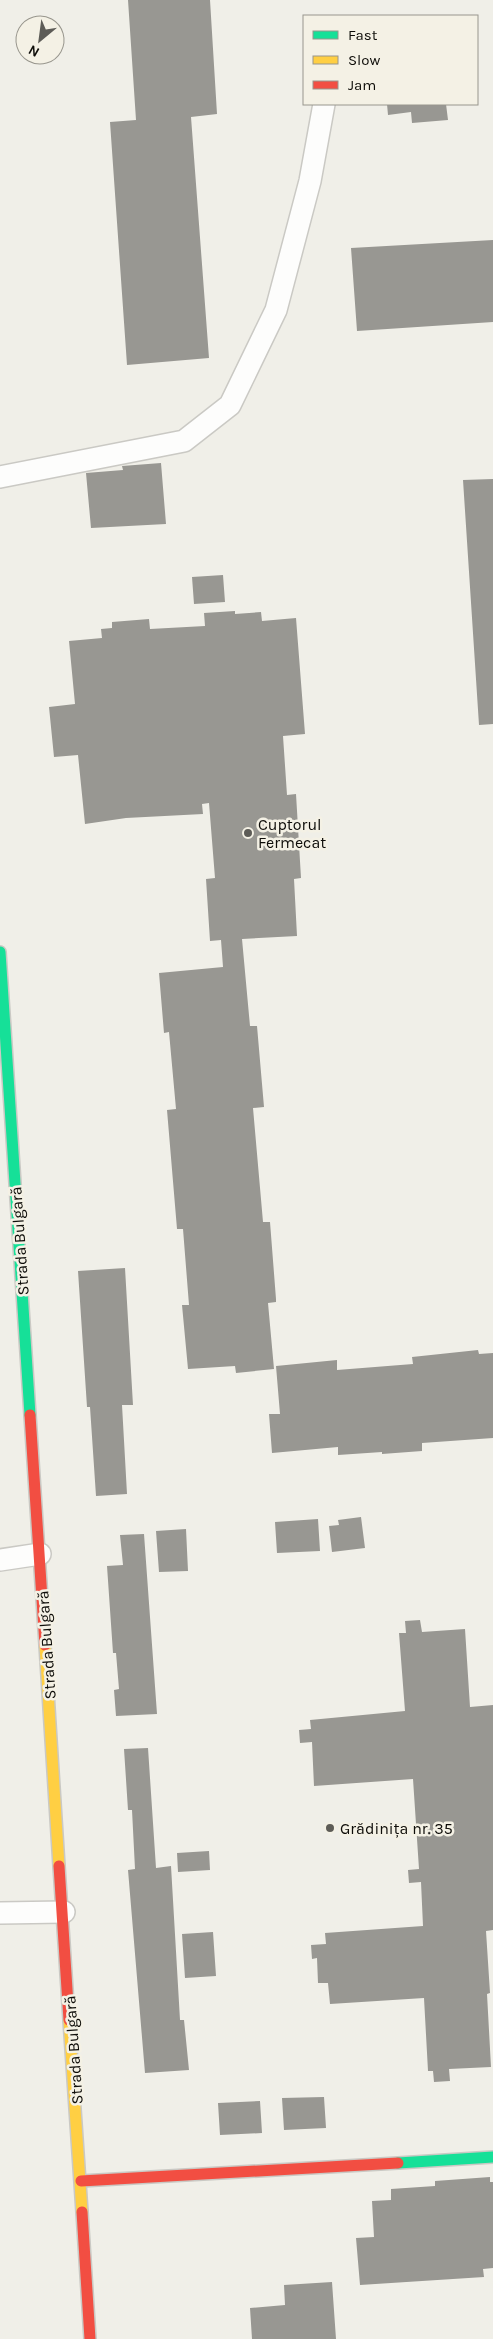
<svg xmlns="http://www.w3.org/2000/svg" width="493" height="2339" viewBox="0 0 493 2339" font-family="Karla,sans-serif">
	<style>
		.building { fill: #989792 }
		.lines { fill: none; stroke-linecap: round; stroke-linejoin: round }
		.lane-casing { stroke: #cac9c4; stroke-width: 24 }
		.fast-casing { stroke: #cac9c4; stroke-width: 14 }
		.slow-casing { stroke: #cac9c4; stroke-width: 14 }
		.jam-casing { stroke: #cac9c4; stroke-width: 14 }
		.lane { stroke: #fdfdfc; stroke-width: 21 }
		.fast { stroke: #16e098; stroke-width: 11 }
		.slow { stroke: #ffcf43; stroke-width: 11 }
		.jam { stroke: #f24e42; stroke-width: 11 }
		.poi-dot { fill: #5d5c57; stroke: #f4f1e5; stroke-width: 2 }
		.labels { text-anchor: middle; stroke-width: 5; stroke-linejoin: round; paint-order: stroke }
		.poi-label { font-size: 16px; fill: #0e0d09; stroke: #f4f1e5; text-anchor: start }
		.street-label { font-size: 16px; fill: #0e0d09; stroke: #f4f1e5 }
	</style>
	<rect width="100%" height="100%" fill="#f0efe8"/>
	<path class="building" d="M128,0H210L217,114L191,117L209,358L127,365L110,122L136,120Z
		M387,104H446L448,120L412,123L411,112L388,115Z
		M493,240V322L357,331L351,248Z
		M161,463L166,524L91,528L86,473L123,470L122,466Z
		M493,479V724L479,725L463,480Z
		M223,575L225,602L194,604L192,577Z
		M235,611V614L261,612L262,621L296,618L305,734L283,736L287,795L296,794L301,878L294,879L297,936L242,939L250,1026H257L264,1107L253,1108L263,1222H270L276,1299V1302L268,1303L274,1369L236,1373L235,1366L188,1369L182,1305H189L183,1229H177L167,1110L176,1109L169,1032L164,1033L159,973L223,967L221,940L210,941L206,879L215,878L209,803L202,804L203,814L126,818L85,824L78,755L54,757L49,707L75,704L69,641L102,638L101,629L112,628V622L149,619L150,629L205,626L204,613Z
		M125,1268L133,1405H122L127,1494L96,1496L90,1407H87L78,1271Z
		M478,1350L479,1354L493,1353V1438L422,1443V1451L382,1454V1452L338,1455V1447L272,1453L269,1414H280L276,1366L337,1360V1370L413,1364L412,1357Z
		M361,1517L365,1548L332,1552L329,1526L339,1525L338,1520Z
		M318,1519L320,1551L277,1553L275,1522Z
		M186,1529L188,1571L159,1572L156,1531Z
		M144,1534L157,1714L116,1716L114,1690L119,1689L116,1653H113L107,1566L123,1565L120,1535Z
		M420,1620L422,1632L465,1629L470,1707L493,1705V1930L486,1931L490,1993L487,1994L491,2067L449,2069L450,2081L434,2082L433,2071H428L424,1998L330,2004L328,1983H318L317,1958L312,1959L311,1945L326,1944L325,1933L423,1926L421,1882L409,1883L408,1870L419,1869L413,1779L314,1786L312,1742L300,1743L299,1730L311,1729L310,1720L405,1711L399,1633H406L405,1621Z
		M148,1748L156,1868L171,1866L180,2020H184L189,2070L145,2073L128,1870L135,1869L132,1810H128L124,1749Z
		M209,1851L210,1870L178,1872L177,1853Z
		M213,1932L216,1976L185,1978L182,1934Z
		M324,2097L326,2128L284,2130L282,2098Z
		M260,2101L262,2133L220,2135L218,2103Z
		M490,2177V2182H493V2268L483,2269L484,2277L360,2285L356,2238L374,2237L372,2201L391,2200V2189L435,2186V2181Z
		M332,2282L336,2339H252L250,2308L285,2305L284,2285Z"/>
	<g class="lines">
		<g class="lane-casing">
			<path id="lane" d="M0,477L184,441L230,405L276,310L310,181L324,104
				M0,1560L40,1554
				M0,1913L64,1912"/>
		</g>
		<g class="fast-casing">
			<path id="fast" d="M0,952L30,1415
				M398,2163L493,2157"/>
		</g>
		<g class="slow-casing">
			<path id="slow" d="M45,1645L59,1866
				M69,2020L82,2212"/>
		</g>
		<g class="jam-casing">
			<path id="jam" d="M30,1415L45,1645
				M59,1866L69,2020
				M81,2181L398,2163
				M82,2212L90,2339"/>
		</g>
		<use href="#lane" class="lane"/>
		<use href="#fast" class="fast"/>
		<use href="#slow" class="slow"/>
		<use href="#jam" class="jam"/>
	</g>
	<g class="poi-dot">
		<circle cx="248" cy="833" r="5"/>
		<circle cx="330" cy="1828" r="5"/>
	</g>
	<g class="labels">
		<g class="poi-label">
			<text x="258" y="830">Cuptorul<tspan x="258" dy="18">Fermecat</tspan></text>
			<text x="340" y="1834">Grădinița nr. 35</text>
		</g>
		<g class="street-label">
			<text transform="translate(19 1241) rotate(-94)" y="6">Strada Bulgară</text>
			<text transform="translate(46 1645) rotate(-94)" y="6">Strada Bulgară</text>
			<text transform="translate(73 2050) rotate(-94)" y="6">Strada Bulgară</text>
		</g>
	</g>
	<rect x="303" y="15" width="175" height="90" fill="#f4f1e5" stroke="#98968d"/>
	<rect x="313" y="31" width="25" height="8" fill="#16e098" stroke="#98968d"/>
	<text x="348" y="40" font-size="15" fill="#0e0d09">Fast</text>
	<rect x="313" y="56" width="25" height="8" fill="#ffcf43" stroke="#98968d"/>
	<text x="348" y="65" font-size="15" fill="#0e0d09">Slow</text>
	<rect x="313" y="81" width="25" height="8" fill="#f24e42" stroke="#98968d"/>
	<text x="348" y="90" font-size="15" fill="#0e0d09">Jam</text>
	<g transform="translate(40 40) rotate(209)"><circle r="24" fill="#f4f1e5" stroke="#98968d"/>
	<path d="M0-4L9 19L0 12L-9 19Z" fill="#5d5c57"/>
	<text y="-8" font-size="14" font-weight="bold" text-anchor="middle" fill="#0e0d09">N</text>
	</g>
</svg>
